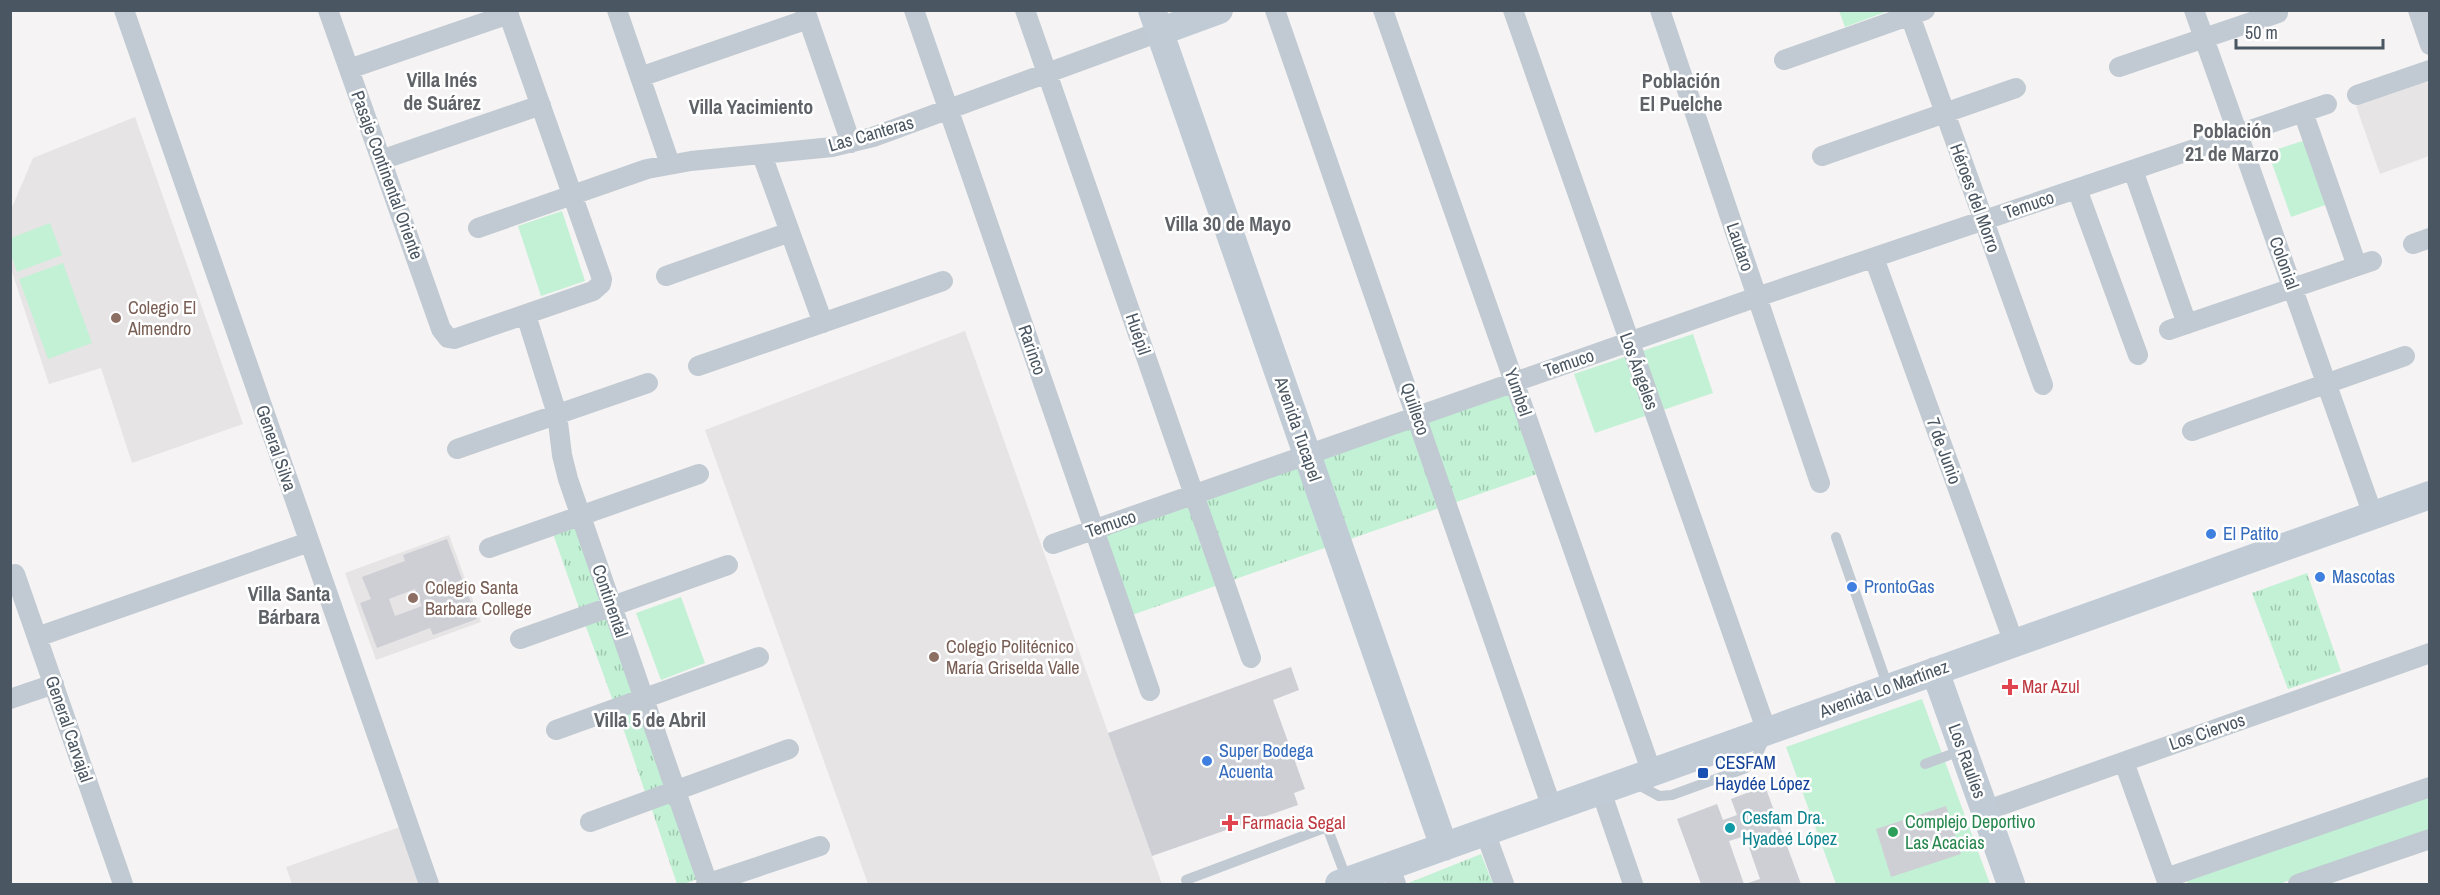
<svg xmlns="http://www.w3.org/2000/svg" width="2440" height="895" viewBox="0 0 2440 895" font-family="'Archivo Narrow',sans-serif">
	<style>
		.education { fill: #e6e4e5 }
		.grass { fill: #c3f1d5 }
		.park { fill: url(#park-tufts) }
		.building { fill: #cdcfd5; fill-rule: evenodd }
		.lines { fill: none; stroke-linecap: round; stroke-linejoin: round }
		.lane { stroke: #c1cad2; stroke-width: 10 }
		.street { stroke: #c1cad2; stroke-width: 20 }
		.secondary { stroke: #c1cbd6; stroke-width: 28 }
		.education-dot { fill: #8d6e63; stroke: #fff; stroke-width: 2 }
		.shop-dot { fill: #3f7fe0; stroke: #fff; stroke-width: 2 }
		.health-dot { fill: #e0444e; stroke: #fff; stroke-width: 2 }
		.transit-dot { fill: #1a4fb4; stroke: #fff; stroke-width: 2 }
		.culture-dot { fill: #0f9aa8; stroke: #fff; stroke-width: 2 }
		.leisure-dot { fill: #2e9e5b; stroke: #fff; stroke-width: 2 }
		.labels { text-anchor: middle; stroke-width: 5; stroke-linejoin: round; paint-order: stroke }
		.street-label { font-size: 18px; fill: #4a5661; stroke: #fff }
		.education-label { font-size: 18px; fill: #785e54; stroke: #fff; text-anchor: start }
		.shop-label { font-size: 18px; fill: #366cbe; stroke: #fff; text-anchor: start }
		.health-label { font-size: 18px; fill: #be3a42; stroke: #fff; text-anchor: start }
		.transit-label { font-size: 18px; fill: #164399; stroke: #fff; text-anchor: start }
		.culture-label { font-size: 18px; fill: #0d838f; stroke: #fff; text-anchor: start }
		.leisure-label { font-size: 18px; fill: #27864d; stroke: #fff; text-anchor: start }
		.neighbourhood-label { font-size: 20px; font-weight: bold; fill: #5f6368; stroke: #fff }
	</style>
	<defs>
		<pattern id="park-tufts" width="24" height="20" patternUnits="userSpaceOnUse" patternTransform="scale(1.5)"><rect width="24" height="20" fill="#c3f1d5"/><path d="M3 7l-1-3M5 7V3M7 7l1-3M15 17l-1-3M17 17v-4M19 17l1-3" fill="none" stroke="#a0c6b0"/></pattern>
	</defs>
	<rect width="100%" height="100%" fill="#f5f3f3"/>
	<path class="education" d="M2427,82L2430,87L2429,156L2380,174L2356,106Z
		M135,117L243,424L132,463L101,368L49,384L11,269L10,212L33,158Z
		M965,331L1162,884H868L705,430Z
		M449,535L481,622L376,660L345,573Z
		M400,827L420,884H292L286,867Z"/>
	<path class="grass" d="M1891,10L1845,27L1839,11V10Z
		M2309,139L2331,203L2291,217L2268,152Z
		M562,211L585,281L541,296L518,226Z
		M50,223L62,255L17,272L11,254V238Z
		M63,263L92,343L48,359L19,279Z
		M1693,334L1713,393L1595,433L1574,374Z
		M681,597L705,663L661,680L636,613Z
		M1922,699L1990,884H1836L1786,747Z
		M2429,794V831L2279,884H2188L2186,878Z"/>
	<path class="park" d="M1510,387L1540,473L1132,615L1104,536Z
		M574,523L600,600L579,608L552,531Z
		M2307,573L2341,671L2288,689L2252,593Z
		M606,617L633,694L613,701L585,624Z
		M638,706L665,784L645,792L618,713Z
		M671,797L700,878L684,884H677L650,804Z
		M1481,854L1493,884H1406Z"/>
	<path class="building" d="M447,539L477,619L433,635L430,628L377,648L360,603L371,599L362,577L405,561L403,555ZM415,589L422,606L395,616L389,599Z
		M1291,667L1299,690L1273,700L1305,789L1294,793L1298,805L1152,856L1108,733Z
		M1765,786L1801,884H1745L1760,879L1745,836L1729,841L1744,884H1701L1677,819L1717,804L1723,820L1737,815L1731,799Z
		M1946,806L1961,854L1891,877L1876,829Z"/>
	<g class="lines">
		<path class="lane" d="M1836,537L1888,687
			M1925,764L1963,750
			M1635,783L1659,796L1672,795L1746,768L1756,758L1765,738
			M1186,880L1327,827L1347,880"/>
		<path class="street" d="M124,10L429,884
			M328,10L441,329L448,338L454,339L593,291L601,284L602,279L507,10
			M617,10L670,164
			M805,10L851,143
			M914,10L1150,691
			M1025,10L1251,658
			M1275,10L1552,808
			M1383,10L1652,773
			M1513,10L1767,732
			M1660,10L1820,483
			M1908,10L2043,385
			M2194,10L2373,515
			M2418,10L2430,45
			M1784,60L1925,10
			M2119,67L2278,13
			M349,69L509,14
			M640,77L808,19
			M2357,95L2430,70
			M2303,112L2357,266
			M762,155L823,323
			M1822,156L2016,88
			M381,160L541,105
			M2133,170L2187,324
			M2077,189L2138,355
			M478,228L647,169L691,161L832,147L873,137L1159,32
			M2413,244L2430,238
			M1874,258L2014,643
			M666,276L790,232
			M526,315L557,414L562,455L568,479L708,884
			M2169,330L2372,261
			M698,366L943,281
			M2192,431L2405,356
			M457,449L648,383
			M1053,544L1757,297L2327,104
			M489,548L699,474
			M15,574L123,884
			M37,637L309,542
			M520,639L728,565
			M10,699L54,684
			M556,730L759,657
			M2124,762L2168,884
			M1601,791L1633,884
			M1985,811L2430,653
			M590,822L789,749
			M1485,832L1504,884
			M1390,867L1396,884
			M2166,878L2430,787
			M706,884L820,846
			M2298,884L2430,839"/>
		<path class="secondary" d="M1152,10L1444,847
			M1159,32L1219,10
			M1935,671L2011,884
			M1339,884L2430,495"/>
	</g>
	<g class="education-dot">
		<circle cx="116" cy="318" r="6"/>
		<circle cx="413" cy="598" r="6"/>
		<circle cx="934" cy="657" r="6"/>
	</g>
	<g class="shop-dot">
		<circle cx="2211" cy="534" r="6"/>
		<circle cx="2320" cy="577" r="6"/>
		<circle cx="1852" cy="587" r="6"/>
		<circle cx="1207" cy="761" r="6"/>
	</g>
	<g class="health-dot">
		<path d="M2007 678h6v6h6v6h-6v6h-6v-6h-6v-6h6z"/>
		<path d="M1227 814h6v6h6v6h-6v6h-6v-6h-6v-6h6z"/>
	</g>
	<rect class="transit-dot" x="1697" y="767" width="12" height="12" rx="3"/>
	<circle class="culture-dot" cx="1730" cy="828" r="6"/>
	<circle class="leisure-dot" cx="1893" cy="832" r="6"/>
	<g class="labels">
		<g class="street-label">
			<text transform="translate(871 134) rotate(-16)" y="6">Las Canteras</text>
			<text transform="translate(387 175) rotate(70)" y="6">Pasaje Continental Oriente</text>
			<text transform="translate(1975 198) rotate(70)" y="6">Héroes del Morro</text>
			<text transform="translate(2029 205) rotate(-19)" y="6">Temuco</text>
			<text transform="translate(1740 247) rotate(71)" y="6">Lautaro</text>
			<text transform="translate(2284 263) rotate(70)" y="6">Colonial</text>
			<text transform="translate(1138 334) rotate(71)" y="6">Huépil</text>
			<text transform="translate(1032 350) rotate(71)" y="6">Rarinco</text>
			<text transform="translate(1569 363) rotate(-19)" y="6">Temuco</text>
			<text transform="translate(1639 371) rotate(70)" y="6">Los Ángeles</text>
			<text transform="translate(1518 392) rotate(71)" y="6">Yumbel</text>
			<text transform="translate(1415 409) rotate(71)" y="6">Quilleco</text>
			<text transform="translate(1298 429) rotate(71)" y="6">Avenida Tucapel</text>
			<text transform="translate(276 448) rotate(71)" y="6">General Silva</text>
			<text transform="translate(1944 451) rotate(70)" y="6">7 de Junio</text>
			<text transform="translate(1111 524) rotate(-19)" y="6">Temuco</text>
			<text transform="translate(610 601) rotate(71)" y="6">Continental</text>
			<text transform="translate(1884 689) rotate(-20)" y="6">Avenida Lo Martínez</text>
			<text transform="translate(69 729) rotate(71)" y="6">General Carvajal</text>
			<text transform="translate(2207 732) rotate(-19)" y="6">Los Ciervos</text>
			<text transform="translate(1967 761) rotate(70)" y="6">Los Raulíes</text>
		</g>
		<g class="education-label">
			<text x="128" y="314">Colegio El<tspan x="128" dy="21">Almendro</tspan></text>
			<text x="425" y="594">Colegio Santa<tspan x="425" dy="21">Barbara College</tspan></text>
			<text x="946" y="653">Colegio Politécnico<tspan x="946" dy="21">María Griselda Valle</tspan></text>
		</g>
		<g class="shop-label">
			<text x="2223" y="540">El Patito</text>
			<text x="2332" y="583">Mascotas</text>
			<text x="1864" y="593">ProntoGas</text>
			<text x="1219" y="757">Super Bodega<tspan x="1219" dy="21">Acuenta</tspan></text>
		</g>
		<g class="health-label">
			<text x="2022" y="693">Mar Azul</text>
			<text x="1242" y="829">Farmacia Segal</text>
		</g>
		<g class="transit-label">
			<text x="1715" y="769">CESFAM<tspan x="1715" dy="21">Haydée López</tspan></text>
		</g>
		<g class="culture-label">
			<text x="1742" y="824">Cesfam Dra.<tspan x="1742" dy="21">Hyadeé López</tspan></text>
		</g>
		<g class="leisure-label">
			<text x="1905" y="828">Complejo Deportivo<tspan x="1905" dy="21">Las Acacias</tspan></text>
		</g>
		<g class="neighbourhood-label">
			<text x="442" y="87">Villa Inés<tspan x="442" dy="23">de Suárez</tspan></text>
			<text x="1681" y="88">Población<tspan x="1681" dy="23">El Puelche</tspan></text>
			<text x="751" y="114">Villa Yacimiento</text>
			<text x="2232" y="138">Población<tspan x="2232" dy="23">21 de Marzo</tspan></text>
			<text x="1228" y="231">Villa 30 de Mayo</text>
			<text x="289" y="601">Villa Santa<tspan x="289" dy="23">Bárbara</tspan></text>
			<text x="650" y="727">Villa 5 de Abril</text>
		</g>
	</g>
	<rect width="2440" height="895" fill="none" stroke="#4a5661" stroke-width="24"/>
	<path d="M2236 39v9h147v-9" fill="none" stroke="#4a5661" stroke-width="3"/>
	<text x="2245" y="39" font-size="18" fill="#4a5661" stroke="#ffffff" stroke-width="4.5" paint-order="stroke">50 m</text>
</svg>
